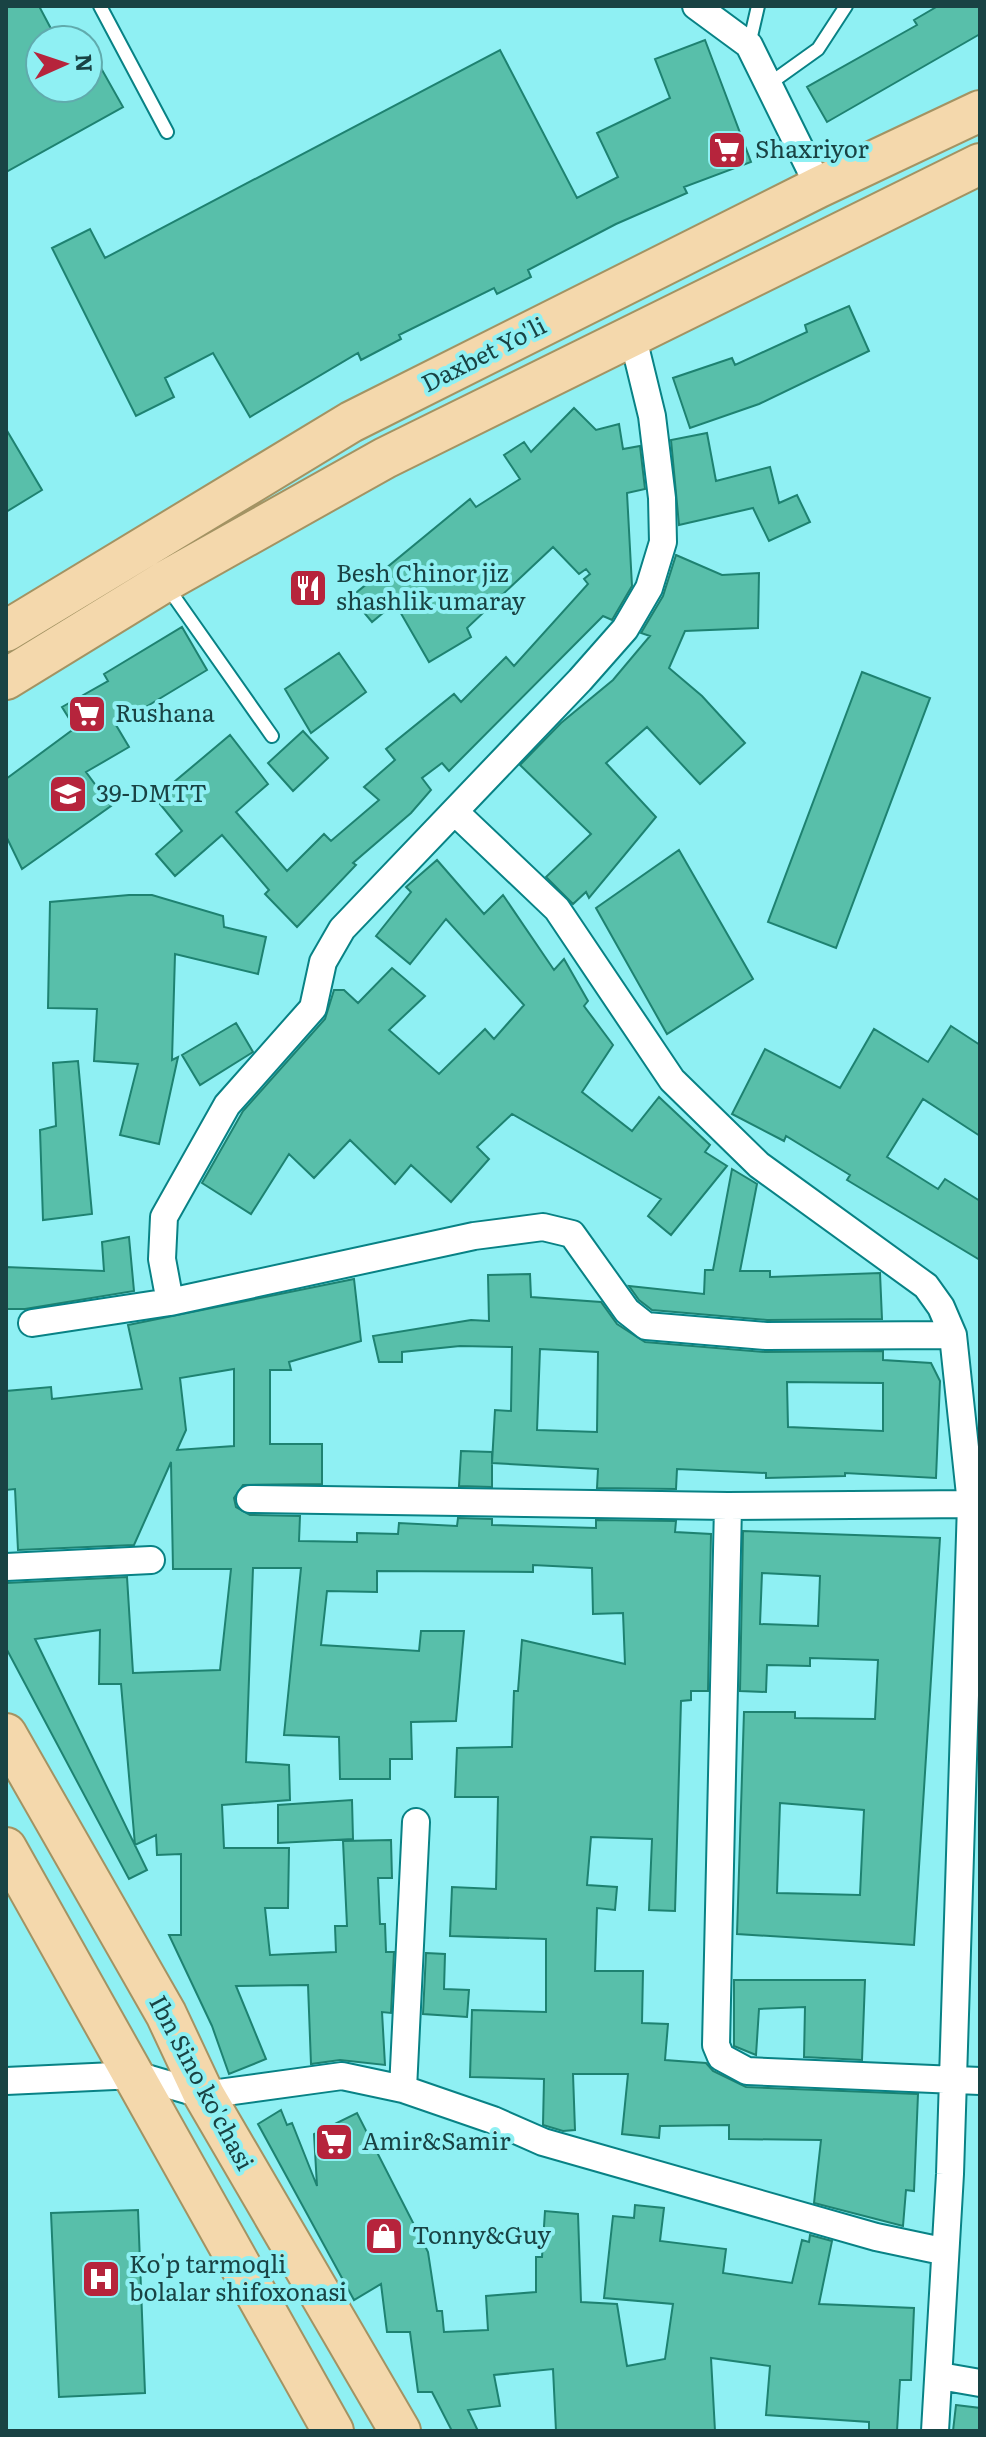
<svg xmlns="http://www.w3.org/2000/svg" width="986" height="2437" viewBox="0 0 986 2437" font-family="Literata,serif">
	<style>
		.building { fill: #58bfaa; stroke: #1e8271; stroke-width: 2; fill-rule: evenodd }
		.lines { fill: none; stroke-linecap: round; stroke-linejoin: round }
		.lane-casing { stroke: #088285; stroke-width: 16 }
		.street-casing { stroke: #088285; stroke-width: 30 }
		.primary-casing { stroke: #a39363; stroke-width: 44 }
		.lane { stroke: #fff; stroke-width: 12 }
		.street { stroke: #fff; stroke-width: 26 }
		.primary { stroke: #f4d8ac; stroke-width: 40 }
		.labels { text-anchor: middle; stroke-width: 8; stroke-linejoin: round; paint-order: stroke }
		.poi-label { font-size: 24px; fill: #194344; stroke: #8ff0f3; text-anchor: start }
		.street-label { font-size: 24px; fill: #194344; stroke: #8ff0f3 }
	</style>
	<rect width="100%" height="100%" fill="#8ff0f3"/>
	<path class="building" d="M6,6H39L57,40H40V88H88V45L123,107L6,172Z
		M938,6H980V34L827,122L807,87L917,25L914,20Z
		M705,40L751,162L684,187L687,193L616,224L528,270L531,277L497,294L494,288L399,335L401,339L361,360L358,353L250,417L213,353L165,378L174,397L136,416L52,248L90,229L105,258L500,50L577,198L618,177L597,133L670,98L655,59Z
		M849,306L869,351L759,404L690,428L673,378L732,358L735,365L807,332L805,325Z
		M574,408L596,430L619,424L623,449L640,446L645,489L627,493L632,586L612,620L603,616L449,771L442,763L422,778L431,790L411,813L353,863L356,865L297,927L265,894L269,890L222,835L175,876L156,854L182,831L155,798L230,735L268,784L236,812L287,871L324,834L331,841L379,800L364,787L395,760L386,749L454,694L461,702L506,657L514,666L588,584L584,579L590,574L586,569L579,574L553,547L467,628L471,637L429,662L395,603L372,622L351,597L470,499L476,507L520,479L504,455L524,442L531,452Z
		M6,429L42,490L6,512Z
		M707,433L716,481L770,467L779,503L797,495L810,522L769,541L753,508L679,525L671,440Z
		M676,555L722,575L759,573L758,628L685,631L669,668L702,696L745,743L700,784L647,727L606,763L656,817L589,898L586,892L573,904L546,877L591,834L520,765L561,723L613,680L650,636L641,633L663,596Z
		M182,627L207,670L116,725L129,747L86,772L111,806L22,869L6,836V779L75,728L62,707L108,681L104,674Z
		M339,653L366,692L311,733L285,689Z
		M862,672L930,698L836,948L768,922Z
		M303,731L328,758L293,791L268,763Z
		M679,850L753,979L667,1034L596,908Z
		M437,860L484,914L503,895L554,970L564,959L588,1001L584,1006L613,1045L582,1092L632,1131L659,1097L710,1145L705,1152L727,1166L671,1235L648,1216L661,1199L512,1114L477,1147L489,1159L451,1202L411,1165L395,1184L350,1140L314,1178L289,1154L251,1214L202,1183L243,1111L325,1019L334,990H344L358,1003L392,968L425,996L389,1030L439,1074L485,1029L494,1039L524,1005L446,919L410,964L376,936L411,892L406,887Z
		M129,895H152L223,916L224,927L266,937L258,974L175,954L172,1060L178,1057L159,1144L120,1135L138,1064L94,1061L97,1009L48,1008L50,902Z
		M236,1023L253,1052L200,1085L182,1055Z
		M951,1026L980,1045V1136L923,1099L887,1157L938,1189L945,1179L980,1201V1260L847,1180L850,1175L786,1136L784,1141L732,1114L765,1049L840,1088L874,1029L928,1062Z
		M78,1061L92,1214L43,1220L40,1130L56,1126L53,1063Z
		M732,1169L757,1184L740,1271H770V1277L880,1273L882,1319L767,1320L652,1310L639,1300L629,1286L704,1294L705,1270H713Z
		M129,1237L134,1291L25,1309H6V1267L104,1271L102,1242Z
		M530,1274L531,1297L601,1302L617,1324L645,1342L765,1352L883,1351V1360L931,1363L940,1381L936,1478L845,1473V1476L766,1478V1473L677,1469L676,1489L597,1488L598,1469L492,1463L495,1410L511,1411L512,1347L460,1346L402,1352V1362H379L373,1336L471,1320L489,1321L488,1275ZM540,1349L598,1352L597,1432L537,1430ZM787,1382L883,1383V1431L788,1427Z
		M354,1279L361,1341L289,1362L291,1370H270V1444H322V1484L243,1485L234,1498L236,1507L250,1515L300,1516L299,1541L357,1542V1533L398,1534L399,1523L457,1526L458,1518L492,1519V1525L596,1528V1520L676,1521L675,1532L711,1534L708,1691H691V1700L681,1701L675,1911L649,1910L652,1839L591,1837L587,1885L617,1887L615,1910L597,1908L595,1971H643L642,2023L668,2024L665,2060L706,2063L713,2071L746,2087L918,2094L914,2191L906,2190L903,2226L814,2203L821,2140L729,2139V2125L660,2126L659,2138L622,2134L628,2074H573L575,2130L563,2131L543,2125L544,2079L470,2077L472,2010L546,2012V1939L450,1936L452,1887L496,1889L498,1797H455L457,1748L512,1747L514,1691H518L522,1640L625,1664L623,1613L593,1614L592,1568L533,1565V1572L377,1571V1592L327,1591L321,1645L419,1651L421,1631H464L456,1721L411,1722L412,1759H390V1779H340L339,1737L284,1735L301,1568H253L246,1762L289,1765L290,1800L222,1805L224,1848H289L288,1908H265L270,1955L336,1952L335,1926H347L343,1841L391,1840L392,1878H378L380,1924H385L386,1952H394L391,2013L382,2012L385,2065L340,2060L311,2064L308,1985L236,1986L266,2059L229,2074L212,2026L169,1935H181V1854L157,1855L156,1835L135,1845L121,1684H99L100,1630L35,1639L147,1870L129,1879L6,1648V1583L127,1577L133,1673L220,1670L231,1569H173L171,1462L134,1545L18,1550L15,1489L6,1490V1391L51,1387L52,1399L142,1389L128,1325ZM234,1369V1446L177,1450L186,1430L180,1378Z
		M461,1451L492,1452V1487L459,1486Z
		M743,1531L940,1538L914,1945L737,1934L744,1712H795V1718L875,1719L878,1660L810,1658V1666L767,1665L766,1692L740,1691ZM762,1573L820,1576L818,1626L760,1624ZM780,1803L864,1810L860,1895L777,1893Z
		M352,1800L353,1839L278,1843V1805Z
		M426,1953L445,1954L444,1989L469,1990L467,2017L423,2014Z
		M734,1980H865L862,2060L804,2057L805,2007L759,2009L756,2055L734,2046Z
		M281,2110L287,2125L292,2123L317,2186L314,2134L357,2113L428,2252L437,2311H442L444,2332L488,2330L486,2296L536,2292V2257H542L545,2211L578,2214L581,2302L617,2304L627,2366L665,2359L673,2304L604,2298L613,2216L634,2218L635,2205L664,2208L660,2241L726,2249L723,2273L792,2283L802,2240L809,2242L810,2235L832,2241L819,2304L914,2308L911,2380H900L897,2431H869V2422L766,2415L770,2366L711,2358L715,2431H556L553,2369L494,2375L500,2406L468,2410L478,2431H452L432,2392H418L410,2332H387L381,2284L354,2300L258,2124Z
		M138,2210L145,2393L59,2397L51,2213Z
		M956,2405L980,2408V2431H953Z"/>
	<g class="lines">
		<g class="lane-casing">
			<path id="lane" d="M100,6L167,132
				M749,45L758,6
				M769,84L818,49L846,6
				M168,588L272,736"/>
		</g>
		<g class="street-casing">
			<path id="street" d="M696,6L749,45L819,187
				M455,812L557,909L672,1080L759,1165L926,1286L941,1307L953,1335
				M170,1302L162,1259L164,1217L227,1105L313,1008L323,962L342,929L580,680L625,629L649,588L663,542L662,498L652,416L633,338
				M32,1323L170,1302L474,1236L543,1227L572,1234L627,1311L646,1326L766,1336L953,1335L971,1504
				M250,1499L728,1506L971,1504L950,2174L935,2431
				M728,1506L716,2045L721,2057L747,2071L980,2081
				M6,1567L151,1560
				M6,2081L136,2075L204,2095L342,2076L403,2089L493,2120L543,2142L876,2237L942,2251
				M403,2089L416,1822
				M940,2376L980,2383"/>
		</g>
		<g class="primary-casing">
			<path id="primary" d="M6,631L351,422L819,187L980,111
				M6,679L164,582L385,458L980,164
				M6,1734L166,2014L204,2095L400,2431
				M6,1848L333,2431"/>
		</g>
		<use href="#lane" class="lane"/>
		<use href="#street" class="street"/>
		<use href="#primary" class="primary"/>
	</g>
	<defs>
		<g id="supermarket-square" transform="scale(2)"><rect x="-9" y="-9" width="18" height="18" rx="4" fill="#b6243c" stroke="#8ff0f3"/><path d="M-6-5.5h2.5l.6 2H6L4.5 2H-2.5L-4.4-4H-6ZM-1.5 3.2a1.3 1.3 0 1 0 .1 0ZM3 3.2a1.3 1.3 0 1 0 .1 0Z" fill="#fff"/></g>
		<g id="restaurant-square" transform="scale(2)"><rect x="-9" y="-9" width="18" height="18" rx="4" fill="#b6243c" stroke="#8ff0f3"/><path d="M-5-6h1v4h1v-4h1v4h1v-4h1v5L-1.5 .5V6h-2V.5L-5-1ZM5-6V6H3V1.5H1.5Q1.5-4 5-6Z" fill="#fff"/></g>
		<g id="school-square" transform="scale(2)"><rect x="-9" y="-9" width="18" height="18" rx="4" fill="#b6243c" stroke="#8ff0f3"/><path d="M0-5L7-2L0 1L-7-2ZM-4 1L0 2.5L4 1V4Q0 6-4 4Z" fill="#fff"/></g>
		<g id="shop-square" transform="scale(2)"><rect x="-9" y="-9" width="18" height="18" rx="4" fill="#b6243c" stroke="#8ff0f3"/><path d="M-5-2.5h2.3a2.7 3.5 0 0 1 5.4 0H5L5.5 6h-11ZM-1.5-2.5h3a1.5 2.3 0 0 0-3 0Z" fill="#fff"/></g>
		<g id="hospital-square" transform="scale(2)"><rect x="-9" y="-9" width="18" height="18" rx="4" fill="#b6243c" stroke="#8ff0f3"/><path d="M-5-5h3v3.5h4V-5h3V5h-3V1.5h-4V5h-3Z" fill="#fff"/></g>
	</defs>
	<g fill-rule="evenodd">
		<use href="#supermarket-square" x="727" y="150"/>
		<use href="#restaurant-square" x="308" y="588"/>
		<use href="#supermarket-square" x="87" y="714"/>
		<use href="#school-square" x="68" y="794"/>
		<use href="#supermarket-square" x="334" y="2142"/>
		<use href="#shop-square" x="384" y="2236"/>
		<use href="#hospital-square" x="101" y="2279"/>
	</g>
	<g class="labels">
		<g class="poi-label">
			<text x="755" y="158">Shaxriyor</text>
			<text x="336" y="582">Besh Chinor jiz<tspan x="336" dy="28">shashlik umaray</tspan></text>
			<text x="115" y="722">Rushana</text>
			<text x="96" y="802">39-DMTT</text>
			<text x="362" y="2150">Amir&amp;Samir</text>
			<text x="412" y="2244">Tonny&amp;Guy</text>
			<text x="129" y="2273">Ko'p tarmoqli<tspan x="129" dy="28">bolalar shifoxonasi</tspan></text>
		</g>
		<g class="street-label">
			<text transform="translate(484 355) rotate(-27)" y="8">Daxbet Yo'li</text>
			<text transform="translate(201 2083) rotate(62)" y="8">Ibn Sino ko'chasi</text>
		</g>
	</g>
	<rect width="986" height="2437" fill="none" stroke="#194344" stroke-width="16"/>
	<g transform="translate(64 64) rotate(87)"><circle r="38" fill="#8ff0f3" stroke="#60abad" stroke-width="2"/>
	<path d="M0-6L14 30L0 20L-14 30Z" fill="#b6243c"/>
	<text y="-12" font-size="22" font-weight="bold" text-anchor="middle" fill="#194344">N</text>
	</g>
</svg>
